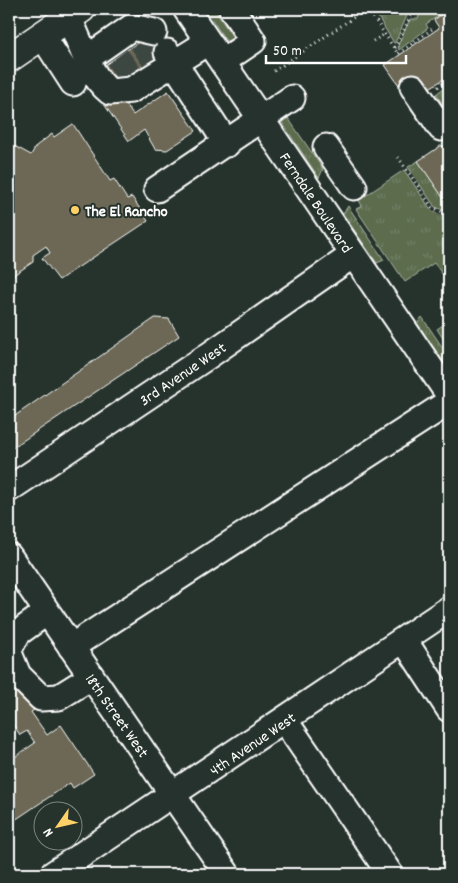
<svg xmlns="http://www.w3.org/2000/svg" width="458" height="883" viewBox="0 0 458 883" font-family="Dekko,sans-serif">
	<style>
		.grass { fill: url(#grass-tufts); stroke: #adb6a6 }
		.building { fill: #6c6855; stroke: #fff }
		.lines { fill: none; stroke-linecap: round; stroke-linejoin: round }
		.minor-tunnel { stroke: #3c4742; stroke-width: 25; stroke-dasharray: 25 12; stroke-linecap: butt }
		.minor-casing { stroke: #fff; stroke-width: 29 }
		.major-casing { stroke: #fff; stroke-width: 31 }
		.path { stroke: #fff; stroke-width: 3; stroke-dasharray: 1 4; stroke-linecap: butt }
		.minor { stroke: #26332d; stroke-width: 25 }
		.major { stroke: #26332d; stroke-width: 28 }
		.poi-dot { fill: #ffd166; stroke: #26332d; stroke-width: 2 }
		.labels { text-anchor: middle; stroke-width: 4; stroke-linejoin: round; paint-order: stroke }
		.street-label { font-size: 16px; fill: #fff; stroke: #26332d }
		.poi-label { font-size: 16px; font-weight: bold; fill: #fff; stroke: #26332d; text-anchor: start }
	</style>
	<defs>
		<pattern id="grass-tufts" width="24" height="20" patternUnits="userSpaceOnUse" patternTransform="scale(1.25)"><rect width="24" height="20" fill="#5b6c4e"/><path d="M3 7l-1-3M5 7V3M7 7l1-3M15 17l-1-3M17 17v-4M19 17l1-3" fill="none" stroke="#748269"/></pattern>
	</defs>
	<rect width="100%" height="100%" fill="#26332d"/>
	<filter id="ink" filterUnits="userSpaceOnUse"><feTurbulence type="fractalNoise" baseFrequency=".02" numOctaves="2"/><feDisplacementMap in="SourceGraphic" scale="10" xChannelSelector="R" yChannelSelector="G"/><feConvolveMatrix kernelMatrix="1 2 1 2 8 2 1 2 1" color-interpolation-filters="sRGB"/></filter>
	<g filter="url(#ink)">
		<path class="grass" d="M205,9H214L234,39L226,41Z
			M373,9H410L395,43H394Z
			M415,9H449L426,24L428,28L399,50L398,45L410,19H418L419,16Z
			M449,84V113L436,94Z
			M286,115L323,169L319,178L281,121Z
			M418,161L444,198L449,195V212L435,207L408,167Z
			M404,170L432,211L449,219V275H443L434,263L405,282L356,209L362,206L359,200Z
			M348,206L384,260L377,263L343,214Z
			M422,317L449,357V370L417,324Z
			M449,321V348L437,329Z"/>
		<path class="building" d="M449,9V76L426,90L403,91L385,65L439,28L434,20Z
			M158,29L172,48L112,89L99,69Z
			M168,91L196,131L167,150L155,149L144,130L129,141L104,104L118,94L133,115Z
			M73,124L110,181L114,179L127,199L132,197L148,221L59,280L42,258L50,253L46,246L33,255V262L9,278V143L31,155L36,146L52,134L54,137Z
			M449,142V195L444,199L418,161L442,145L443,147Z
			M155,318L169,319L179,336L9,450V420Z
			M9,666L38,707L31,712L47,735L61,725L94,774L73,788L70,783L9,824V761L35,743L27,731L20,735L13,724L9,726Z"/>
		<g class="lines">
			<path class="minor-tunnel" d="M141,41L154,60
				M117,57L131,76"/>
			<g class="minor-casing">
				<path id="minor" d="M63,9C81,35 84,71 110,92L131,90L208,42
					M186,9L449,395
					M42,35L73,83
					M167,52L227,144
					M86,59L132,27L154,32
					M222,62L253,41L232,9
					M413,87L441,128
					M326,147L354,187
					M157,189L292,98
					M9,489L208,356L353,255
					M9,556L227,874
					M404,640L449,709
					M71,647L449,402
					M9,649L18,633L47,612
					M9,653L18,675L41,698L59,697L91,677
					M285,721L390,874
					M53,874L449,609"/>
			</g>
			<g class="major-casing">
				<path id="major" d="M9,58L81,9"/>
			</g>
			<path class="path" d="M368,9L398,54L435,27
				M373,41L385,34
				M395,48L414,9
				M274,71L366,9
				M438,87L446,81
				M398,157L432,207L449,215"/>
			<use href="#minor" class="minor"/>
			<use href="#major" class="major"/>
		</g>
	</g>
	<circle class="poi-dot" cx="75" cy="210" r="5"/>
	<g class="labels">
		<g class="street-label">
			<text transform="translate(317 202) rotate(56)" y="6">Ferndale Boulevard</text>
			<text transform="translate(182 373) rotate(-34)" y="6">3rd Avenue West</text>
			<text transform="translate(118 715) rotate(55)" y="6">18th Street West</text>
			<text transform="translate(252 743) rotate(-34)" y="6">4th Avenue West</text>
		</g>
		<g class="poi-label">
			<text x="85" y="216">The El Rancho</text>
		</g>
	</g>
	<rect width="458" height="883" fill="none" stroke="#26332d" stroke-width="30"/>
	<rect x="15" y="15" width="428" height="853" fill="none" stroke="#fff" stroke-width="2" filter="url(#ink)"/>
	<g transform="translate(58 826) rotate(236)"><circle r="24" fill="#26332d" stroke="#7d8581"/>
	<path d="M0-4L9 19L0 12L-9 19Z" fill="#ffd166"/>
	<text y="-8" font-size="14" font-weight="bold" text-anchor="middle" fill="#ffffff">N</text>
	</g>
	<path d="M266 55v8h140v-8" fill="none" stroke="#ffffff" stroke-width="2.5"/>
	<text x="273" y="55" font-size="15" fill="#ffffff" stroke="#26332d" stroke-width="4" paint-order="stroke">50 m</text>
</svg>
